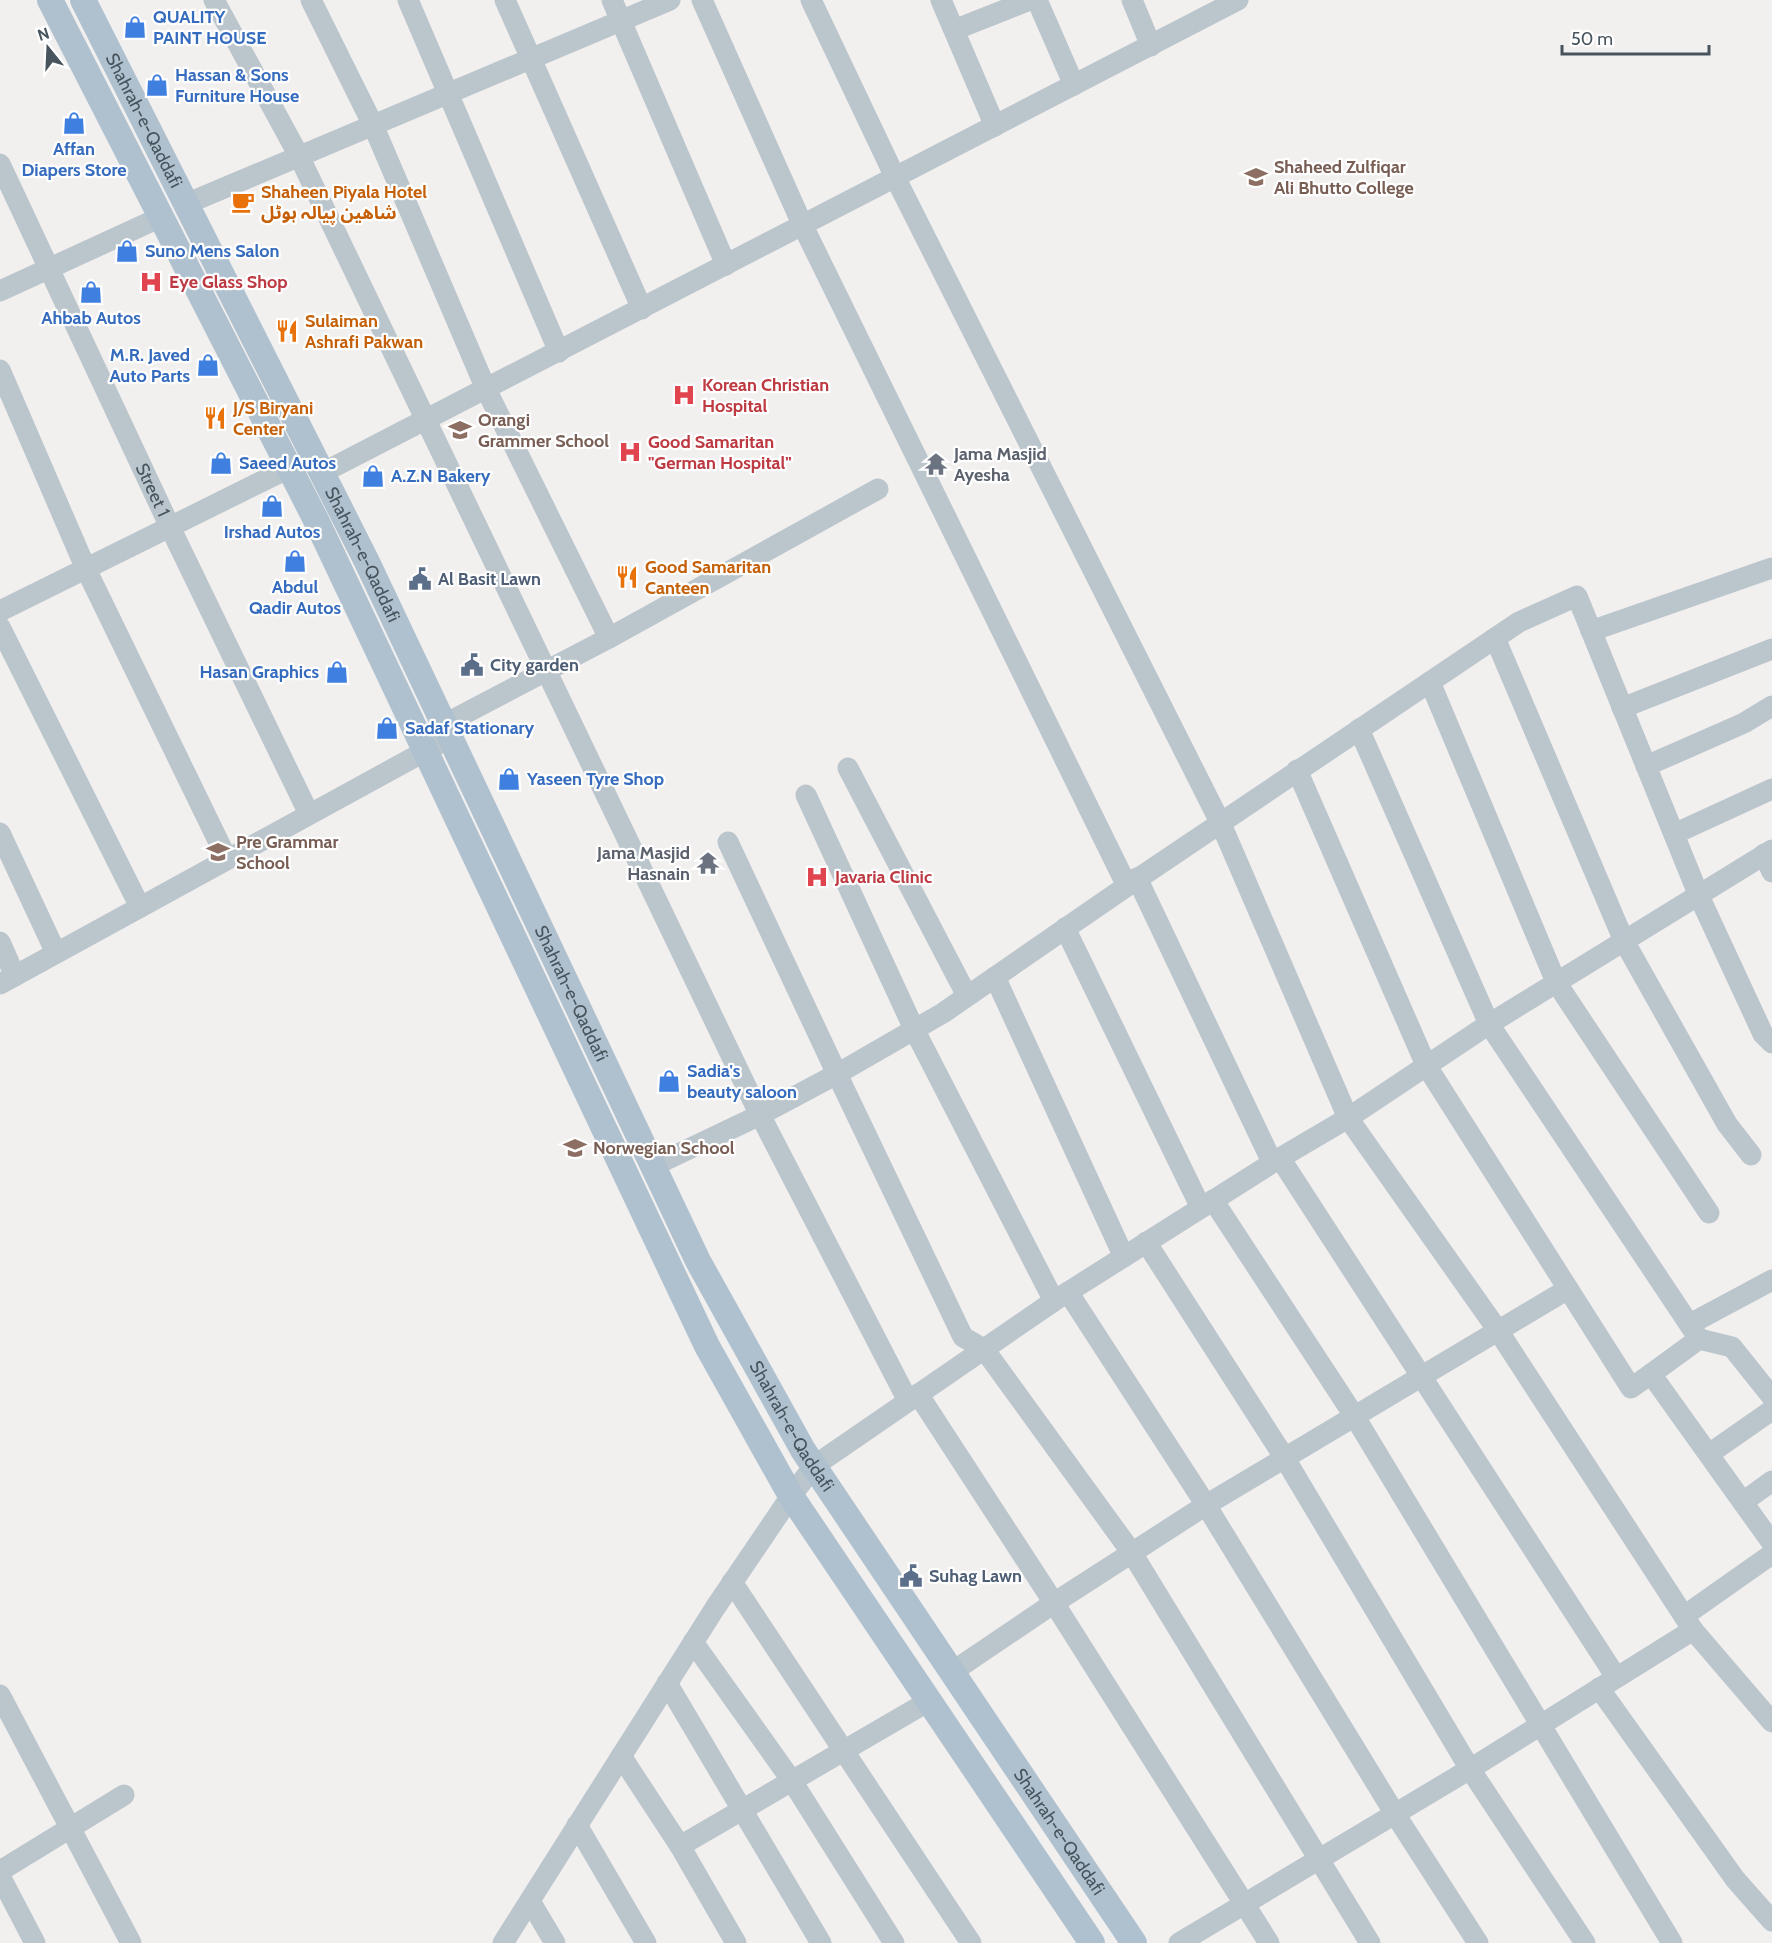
<svg xmlns="http://www.w3.org/2000/svg" width="1772" height="1943" viewBox="0 0 1772 1943" font-family="Cabin,'Noto Sans Arabic',sans-serif">
	<style>
		.lines { fill: none; stroke-linecap: round; stroke-linejoin: round }
		.minor { stroke: #bbc5cc; stroke-width: 21 }
		.major { stroke: #afc1ce; stroke-width: 26 }
		.labels { text-anchor: middle; stroke-width: 4.5; stroke-linejoin: round; paint-order: stroke }
		.shop-label { font-size: 18px; font-weight: bold; fill: #366cbe; stroke: #fff; text-anchor: start }
		.street-label { font-size: 18px; fill: #47545d; stroke: #fff }
		.education-label { font-size: 18px; font-weight: bold; fill: #785e54; stroke: #fff; text-anchor: start }
		.food-label { font-size: 18px; font-weight: bold; fill: #c56008; stroke: #fff; text-anchor: start }
		.health-label { font-size: 18px; font-weight: bold; fill: #be3a42; stroke: #fff; text-anchor: start }
		.worship-label { font-size: 18px; font-weight: bold; fill: #5b616d; stroke: #fff; text-anchor: start }
		.service-label { font-size: 18px; font-weight: bold; fill: #4e5e75; stroke: #fff; text-anchor: start }
	</style>
	<rect width="100%" height="100%" fill="#f2efef"/>
	<g class="lines">
		<g class="minor">
			<path d="M214,0L299,156L756,1107L908,1401"/>
			<path d="M311,0L373,125L486,389L609,638"/>
			<path d="M408,0L559,352"/>
			<path d="M505,0L642,309"/>
			<path d="M612,0L726,265"/>
			<path d="M702,0L803,226L1127,886"/>
			<path d="M811,0L895,177L1221,824L1348,1118L1499,1332L1693,1630L1772,1722"/>
			<path d="M941,0L995,126"/>
			<path d="M1037,0L1074,85"/>
			<path d="M1132,0L1151,46"/>
			<path d="M954,30L1030,0"/>
			<path id="s1" d="M0,164L170,527L309,814"/>
			<path d="M186,204L670,0"/>
			<path d="M0,291L161,217"/>
			<path d="M0,370L86,569L227,859"/>
			<path d="M322,473L1238,0"/>
			<path d="M0,611L289,468"/>
			<path d="M0,627L140,907"/>
			<path d="M1591,631L1772,568"/>
			<path d="M1495,638L1624,941L1727,1124L1751,1155"/>
			<path d="M1430,682L1556,982L1709,1213"/>
			<path d="M1622,708L1772,649"/>
			<path d="M445,724L609,638L878,489"/>
			<path d="M1359,729L1489,1024L1699,1339L1651,1374"/>
			<path d="M1646,766L1744,723L1772,706"/>
			<path d="M848,768L967,996"/>
			<path d="M1297,770L1426,1065L1631,1388L1651,1374L1772,1543"/>
			<path d="M806,795L914,1029L1054,1301"/>
			<path d="M0,833L56,953"/>
			<path d="M1674,834L1772,789"/>
			<path d="M728,842L837,1074L963,1337L984,1349L1132,1553L1370,1943"/>
			<path d="M1764,854L1772,872"/>
			<path d="M1137,878L1272,1162"/>
			<path d="M1065,928L1201,1208"/>
			<path d="M0,942L15,976"/>
			<path d="M995,977L1124,1257"/>
			<path d="M0,984L451,737"/>
			<path d="M1280,1158L1616,1677"/>
			<path d="M653,1166L760,1115L837,1074L943,1013L1127,886L1519,622L1577,596L1699,896L1763,1034L1772,1043"/>
			<path d="M1213,1200L1355,1417L1672,1943"/>
			<path d="M1146,1242L1284,1457L1470,1769L1585,1943"/>
			<path d="M1068,1292L1206,1505L1395,1814L1478,1943"/>
			<path d="M1690,1324L1772,1280"/>
			<path d="M1699,1339L1732,1347L1772,1397"/>
			<path d="M918,1394L1054,1603L1269,1943"/>
			<path d="M1709,1454L1772,1410"/>
			<path d="M1743,1502L1772,1481"/>
			<path d="M732,1582L971,1943"/>
			<path d="M1684,1616L1772,1554"/>
			<path d="M693,1642L792,1781L894,1943"/>
			<path d="M952,1672L1054,1603L1206,1505L1568,1289"/>
			<path d="M667,1683L821,1943"/>
			<path d="M1599,1688L1735,1879L1772,1921"/>
			<path d="M0,1695L131,1943"/>
			<path d="M621,1756L680,1846L736,1943"/>
			<path d="M577,1825L646,1943"/>
			<path d="M680,1846L929,1701"/>
			<path d="M0,1871L124,1795"/>
			<path d="M0,1876L35,1943"/>
			<path d="M530,1901L555,1943"/>
			<path d="M503,1943L715,1608L791,1496L814,1466L1054,1301L1280,1158L1348,1118L1489,1024L1772,850"/>
			<path d="M1179,1943L1470,1769L1693,1630"/>
		</g>
		<g class="major">
			<path d="M50,0L317,522L707,1346L791,1496L1092,1943"/>
			<path id="s2" d="M83,0L367,562L698,1261L803,1450L1134,1943"/>
		</g>
	</g>
	<defs>
		<g id="shop-bare" transform="scale(1.8)"><path d="M-5-2.5h2.3a2.7 3.5 0 0 1 5.4 0H5L5.5 6h-11ZM-1.5-2.5h3a1.5 2.3 0 0 0-3 0Z" fill="#3f7fe0" stroke="#fff" stroke-width="2.5" paint-order="stroke"/></g>
		<g id="university-bare" transform="scale(1.8)"><path d="M0-5L7-2L0 1L-7-2ZM-4 1L0 2.5L4 1V4Q0 6-4 4Z" fill="#8d6e63" stroke="#fff" stroke-width="2.5" paint-order="stroke"/></g>
		<g id="cafe-bare" transform="scale(1.8)"><path d="M-5.5-4.5H6V0H3Q3 3.5 0 3.5H-2.5Q-5.5 3.5-5.5 0ZM3-3.2v2h1.7v-2ZM-6 4.5H4V6H-6Z" fill="#e8710a" stroke="#fff" stroke-width="2.5" paint-order="stroke"/></g>
		<g id="hospital-bare" transform="scale(1.8)"><path d="M-5-5h3v3.5h4V-5h3V5h-3V1.5h-4V5h-3Z" fill="#e0444e" stroke="#fff" stroke-width="2.5" paint-order="stroke"/></g>
		<g id="restaurant-bare" transform="scale(1.8)"><path d="M-5-6h1v4h1v-4h1v4h1v-4h1v5L-1.5 .5V6h-2V.5L-5-1ZM5-6V6H3V1.5H1.5Q1.5-4 5-6Z" fill="#e8710a" stroke="#fff" stroke-width="2.5" paint-order="stroke"/></g>
		<g id="school-bare" transform="scale(1.8)"><path d="M0-5L7-2L0 1L-7-2ZM-4 1L0 2.5L4 1V4Q0 6-4 4Z" fill="#8d6e63" stroke="#fff" stroke-width="2.5" paint-order="stroke"/></g>
		<g id="temple-bare" transform="scale(1.8)"><path d="M0-6L5-2H3V0L6.5 2.5H4V6H1.5V3h-3V6H-4V2.5H-6.5L-3 0V-2H-5Z" fill="#6b7280" stroke="#fff" stroke-width="2.5" paint-order="stroke"/></g>
		<g id="civic-bare" transform="scale(1.8)"><path d="M-.6-6.5H3V-4.5H.6V-3L4-1V1h2V6H-6V1h2V-1L-.6-3ZM-1.2 2.5V6h2.4V2.5Z" fill="#5c6f8a" stroke="#fff" stroke-width="2.5" paint-order="stroke"/></g>
	</defs>
	<g fill-rule="evenodd">
		<use href="#shop-bare" x="135" y="27"/>
		<use href="#shop-bare" x="157" y="85"/>
		<use href="#shop-bare" x="74" y="123"/>
		<use href="#university-bare" x="1256" y="177"/>
		<use href="#cafe-bare" x="243" y="202"/>
		<use href="#shop-bare" x="127" y="251"/>
		<use href="#hospital-bare" x="151" y="282"/>
		<use href="#shop-bare" x="91" y="292"/>
		<use href="#restaurant-bare" x="287" y="331"/>
		<use href="#shop-bare" x="208" y="365"/>
		<use href="#hospital-bare" x="684" y="395"/>
		<use href="#restaurant-bare" x="215" y="418"/>
		<use href="#school-bare" x="460" y="430"/>
		<use href="#hospital-bare" x="630" y="452"/>
		<use href="#shop-bare" x="221" y="463"/>
		<use href="#temple-bare" x="936" y="464"/>
		<use href="#shop-bare" x="373" y="476"/>
		<use href="#shop-bare" x="272" y="506"/>
		<use href="#shop-bare" x="295" y="561"/>
		<use href="#restaurant-bare" x="627" y="577"/>
		<use href="#civic-bare" x="420" y="579"/>
		<use href="#civic-bare" x="472" y="665"/>
		<use href="#shop-bare" x="337" y="672"/>
		<use href="#shop-bare" x="387" y="728"/>
		<use href="#shop-bare" x="509" y="779"/>
		<use href="#school-bare" x="218" y="852"/>
		<use href="#temple-bare" x="708" y="863"/>
		<use href="#hospital-bare" x="817" y="877"/>
		<use href="#shop-bare" x="669" y="1081"/>
		<use href="#school-bare" x="575" y="1148"/>
		<use href="#civic-bare" x="911" y="1576"/>
	</g>
	<g class="labels">
		<g class="shop-label">
			<text x="153" y="23">QUALITY<tspan x="153" dy="21">PAINT HOUSE</tspan></text>
			<text x="175" y="81">Hassan &amp; Sons<tspan x="175" dy="21">Furniture House</tspan></text>
			<text x="74" y="155" text-anchor="middle">Affan<tspan x="74" dy="21">Diapers Store</tspan></text>
			<text x="145" y="257">Suno Mens Salon</text>
			<text x="91" y="324" text-anchor="middle">Ahbab Autos</text>
			<text x="190" y="361" text-anchor="end">M.R. Javed<tspan x="190" dy="21">Auto Parts</tspan></text>
			<text x="239" y="469">Saeed Autos</text>
			<text x="391" y="482">A.Z.N Bakery</text>
			<text x="272" y="538" text-anchor="middle">Irshad Autos</text>
			<text x="295" y="593" text-anchor="middle">Abdul<tspan x="295" dy="21">Qadir Autos</tspan></text>
			<text x="319" y="678" text-anchor="end">Hasan Graphics</text>
			<text x="405" y="734">Sadaf Stationary</text>
			<text x="527" y="785">Yaseen Tyre Shop</text>
			<text x="687" y="1077">Sadia's<tspan x="687" dy="21">beauty saloon</tspan></text>
		</g>
		<g class="street-label">
			<text dy="6" stroke="none"><textPath href="#s2" startOffset="135">Shahrah-e-Qaddafi</textPath></text>
			<text dy="6" stroke="none"><textPath href="#s1" startOffset="360">Street 1</textPath></text>
			<text dy="6" stroke="none"><textPath href="#s2" startOffset="621">Shahrah-e-Qaddafi</textPath></text>
			<text dy="6" stroke="none"><textPath href="#s2" startOffset="1107">Shahrah-e-Qaddafi</textPath></text>
			<text dy="6" stroke="none"><textPath href="#s2" startOffset="1593">Shahrah-e-Qaddafi</textPath></text>
			<text dy="6" stroke="none"><textPath href="#s2" startOffset="2079">Shahrah-e-Qaddafi</textPath></text>
		</g>
		<g class="education-label">
			<text x="1274" y="173">Shaheed Zulfiqar<tspan x="1274" dy="21">Ali Bhutto College</tspan></text>
			<text x="478" y="426">Orangi<tspan x="478" dy="21">Grammer School</tspan></text>
			<text x="236" y="848">Pre Grammar<tspan x="236" dy="21">School</tspan></text>
			<text x="593" y="1154">Norwegian School</text>
		</g>
		<g class="food-label">
			<text x="261" y="198">Shaheen Piyala Hotel<tspan x="261" dy="21">شاھین پیالہ ہوٹل</tspan></text>
			<text x="305" y="327">Sulaiman<tspan x="305" dy="21">Ashrafi Pakwan</tspan></text>
			<text x="233" y="414">J/S Biryani<tspan x="233" dy="21">Center</tspan></text>
			<text x="645" y="573">Good Samaritan<tspan x="645" dy="21">Canteen</tspan></text>
		</g>
		<g class="health-label">
			<text x="169" y="288">Eye Glass Shop</text>
			<text x="702" y="391">Korean Christian<tspan x="702" dy="21">Hospital</tspan></text>
			<text x="648" y="448">Good Samaritan<tspan x="648" dy="21">"German Hospital"</tspan></text>
			<text x="835" y="883">Javaria Clinic</text>
		</g>
		<g class="worship-label">
			<text x="954" y="460">Jama Masjid<tspan x="954" dy="21">Ayesha</tspan></text>
			<text x="690" y="859" text-anchor="end">Jama Masjid<tspan x="690" dy="21">Hasnain</tspan></text>
		</g>
		<g class="service-label">
			<text x="438" y="585">Al Basit Lawn</text>
			<text x="490" y="671">City garden</text>
			<text x="929" y="1582">Suhag Lawn</text>
		</g>
	</g>
	<g transform="translate(48 48) rotate(342)" stroke="#ffffff" stroke-width="4.5" paint-order="stroke">
	<path d="M0-4.5L10 22L0 15L-10 22Z" fill="#47545d"/>
	<text y="-9" font-size="16" font-weight="bold" text-anchor="middle" fill="#47545d">N</text>
	</g>
	<path d="M1562 45v9h147v-9" fill="none" stroke="#47545d" stroke-width="3"/>
	<text x="1571" y="45" font-size="18" fill="#47545d" stroke="#ffffff" stroke-width="4.5" paint-order="stroke">50 m</text>
</svg>
